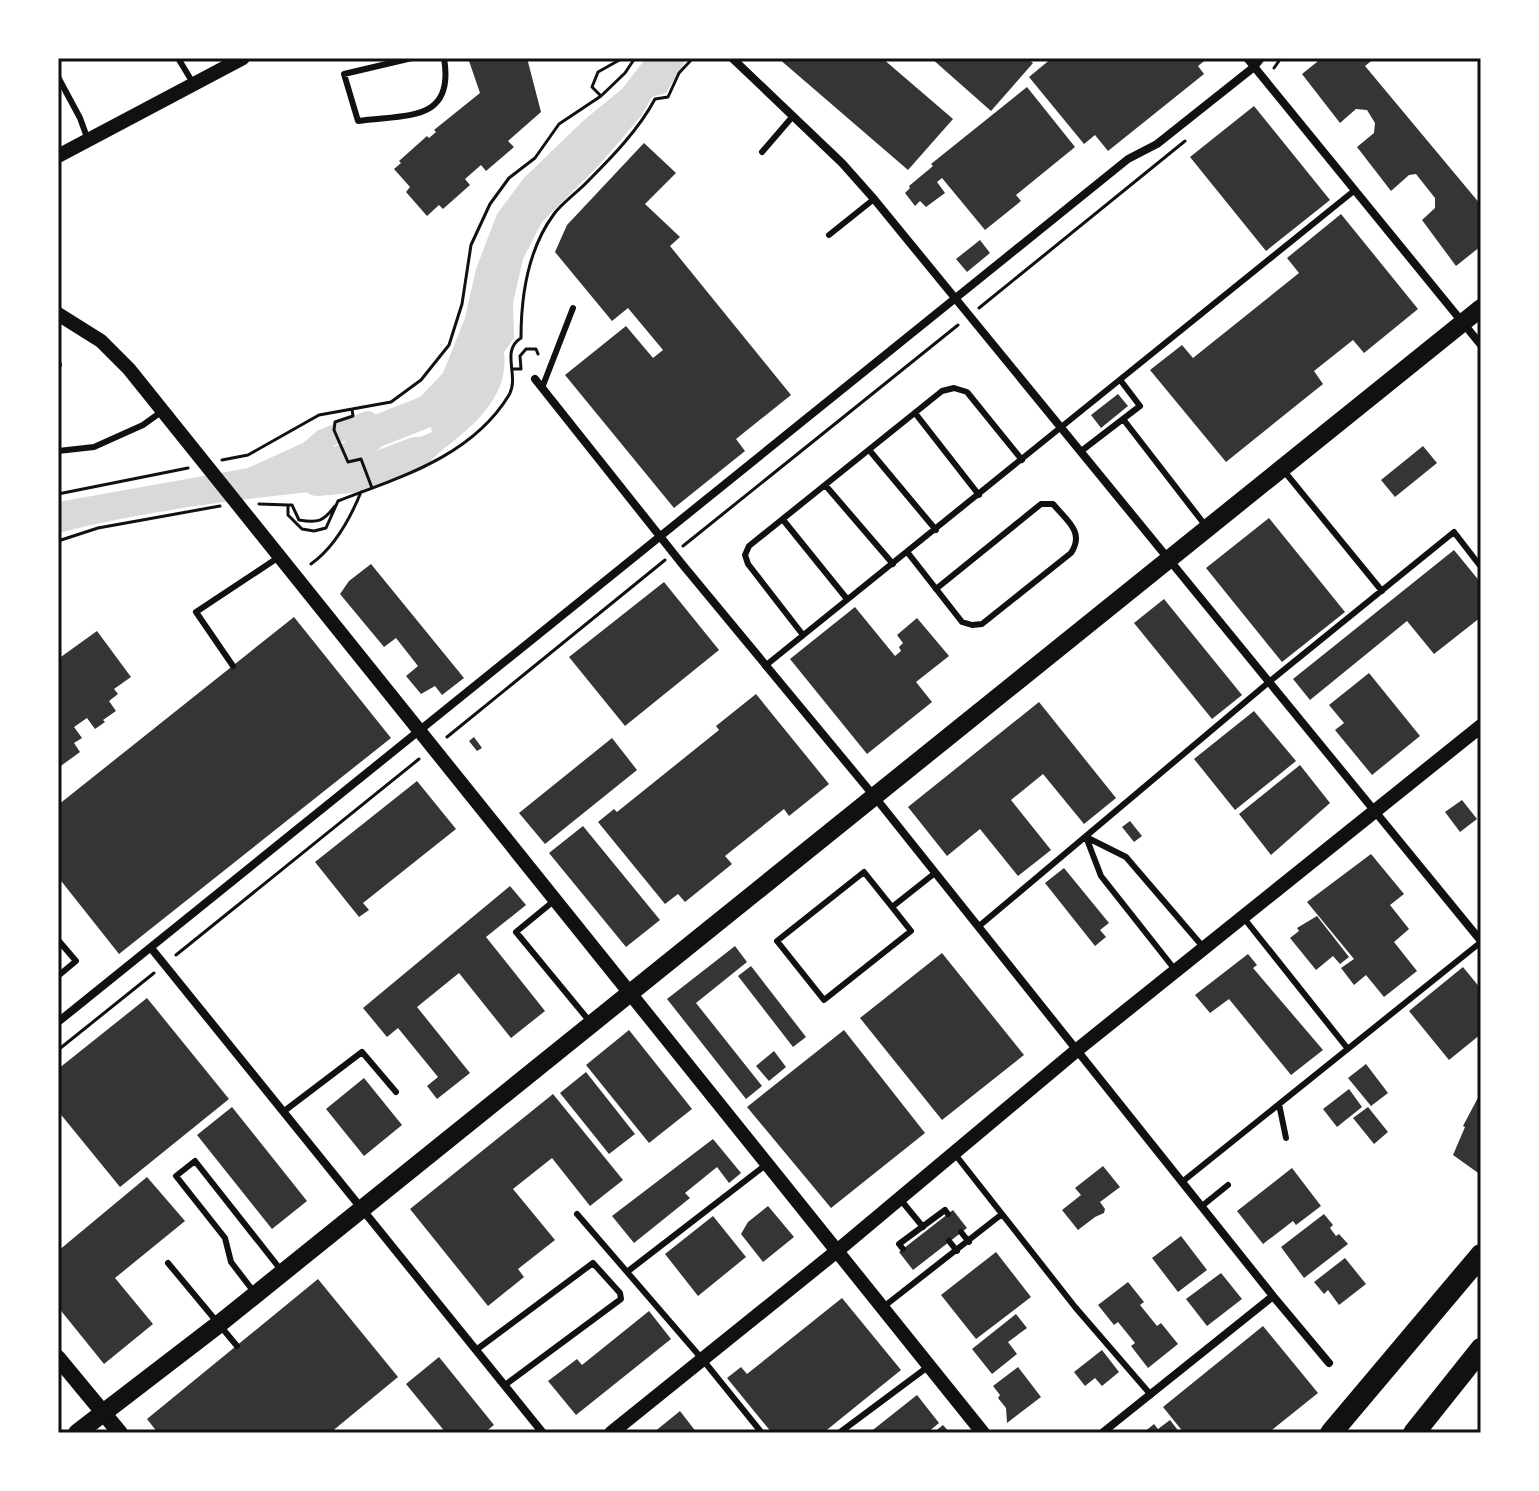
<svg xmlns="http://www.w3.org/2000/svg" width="1539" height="1491" viewBox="0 0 1539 1491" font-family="Spectral,serif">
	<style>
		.water { fill: #d9d9d9 }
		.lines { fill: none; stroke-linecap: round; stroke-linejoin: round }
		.canal { stroke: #d9d9d9; stroke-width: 20 }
		.river { stroke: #d9d9d9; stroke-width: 34 }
		.building { fill: #353535 }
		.path { stroke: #111; stroke-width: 3 }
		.service { stroke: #111; stroke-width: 6 }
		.minor { stroke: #111; stroke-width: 8 }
		.tertiary { stroke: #111; stroke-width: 14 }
		.secondary { stroke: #111; stroke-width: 16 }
		.primary { stroke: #111; stroke-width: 18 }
		.motorway { stroke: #111; stroke-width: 22 }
		.neatline { fill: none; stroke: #111; stroke-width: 3 }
	</style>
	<rect width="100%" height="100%" fill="#fff"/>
	<path class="water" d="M646,58H687L666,93L652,97L641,116L600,164L542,222L523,259L513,303L514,338L504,352C509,395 477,423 446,447C440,451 437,456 431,459C414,468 397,473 378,478L371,458L432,432L431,427L352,458L341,428L420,397L443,373L465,318L476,269L497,214L524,178L584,120L622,89Z
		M327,432L343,466L357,464L366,486C263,497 159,507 58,533V502L248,468Z"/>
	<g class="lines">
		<path class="canal" d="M308,452L323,439L368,421
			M313,466L372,442"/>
		<path class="river" d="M317,479L361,475L416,454"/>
	</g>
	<path class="building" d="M468,58H527L541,112L508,141L514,147L486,171L481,165L465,179L470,185L443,209L439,205L427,216L406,192L410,187L394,169L401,163L399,161L427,136L429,138L436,132L434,130L480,93Z
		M778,58H882L953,119L908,170Z
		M931,58H1027L1033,63L991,111Z
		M1052,58H1208L1198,66L1204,74L1108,151L1095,135L1084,144L1029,77Z
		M1322,58H1375L1365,66L1481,205V246L1456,266L1422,220L1435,208V198L1416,174L1409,175L1391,191L1357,147L1374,133L1375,123L1367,110L1356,109L1340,123L1302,74Z
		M1027,87L1075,147L1016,195L1021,201L985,230L942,178L937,182L945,193L926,207L920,201L915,206L905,193L910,188L909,186L933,166L931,164Z
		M1254,106L1330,200L1266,251L1190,157Z
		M644,143L676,173L645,204L680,237L670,246L791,395L736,439L745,451L674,508L565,375L626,326L653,358L663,350L628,308L612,321L555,252L567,225Z
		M1341,214L1418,309L1364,353L1353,340L1314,371L1323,384L1226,462L1150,370L1182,345L1193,358L1299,273L1287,258Z
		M980,240L990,253L967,272L956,259Z
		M1118,394L1128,406L1101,428L1091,415Z
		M1423,446L1437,463L1395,497L1381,480Z
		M1269,518L1345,612L1282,662L1206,568Z
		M1454,550L1481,583V617L1434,654L1407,621L1310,700L1293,679Z
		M371,564L464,678L442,695L435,686L421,694L406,676L418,666L396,638L384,647L340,594L349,581Z
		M664,582L719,650L625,726L569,657Z
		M1164,599L1242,695L1212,719L1134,623Z
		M855,607L895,656L901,651L899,647L903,643L897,635L917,618L949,656L916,682L932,702L867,754L790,659Z
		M294,617L391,738L119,954L58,877V805Z
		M97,631L131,677L114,689L118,694L109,701L116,711L103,720L105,722L95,729L87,718L74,727L82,738L74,743L80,752L58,768V659Z
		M1369,673L1420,736L1372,775L1335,730L1344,723L1329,705Z
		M756,694L829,784L789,816L784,809L725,856L732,864L685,902L678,894L665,904L598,822L614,809L617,812L719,730L716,726Z
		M1039,702L1116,798L1084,824L1043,774L1011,800L1051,850L1018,876L980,829L947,856L908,807Z
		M1254,711L1296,761L1235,810L1194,759Z
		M474,737L482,748L477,751L469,741Z
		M612,738L637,770L545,844L519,813Z
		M1300,765L1330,803L1271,855L1239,814Z
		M417,781L456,829L363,903L369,910L359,917L315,862Z
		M1462,800L1477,819L1460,832L1445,812Z
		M1130,821L1142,836L1134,842L1122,827Z
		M583,826L660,920L626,947L549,853Z
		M1371,854L1404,894L1390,905L1409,929L1394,942L1417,971L1384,997L1366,975L1354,985L1341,968L1354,959L1307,902Z
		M1064,868L1109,923L1100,930L1106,937L1095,946L1045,883Z
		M510,886L526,905L486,937L545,1011L511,1038L459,973L417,1007L470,1073L437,1099L427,1086L438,1077L398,1028L387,1037L363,1008Z
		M1317,916L1349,957L1340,964L1333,956L1316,970L1290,938L1299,931L1297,928Z
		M735,946L747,962L696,1003L762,1086L746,1099L667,999Z
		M942,953L1024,1055L942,1120L860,1018Z
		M1248,954L1257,965L1253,968L1323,1050L1291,1075L1229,999L1210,1013L1195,995Z
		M751,966L806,1037L793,1047L738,976Z
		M1463,967L1481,989V1034L1449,1060L1409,1011Z
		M147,998L229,1099L120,1187L58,1111V1069Z
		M629,1030L692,1109L649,1143L586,1065Z
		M844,1030L925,1133L831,1208L747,1107Z
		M774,1051L786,1067L769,1081L756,1066Z
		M1366,1064L1388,1093L1371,1106L1348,1078Z
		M586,1072L635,1134L609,1154L560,1093Z
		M364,1078L402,1125L364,1156L326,1109Z
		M1349,1089L1362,1107L1337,1127L1323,1109Z
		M1481,1092V1175L1453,1155L1465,1127L1463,1126Z
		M553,1094L623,1180L590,1206L552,1158L513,1189L555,1240L518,1269L524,1277L488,1306L410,1209Z
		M232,1107L307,1201L272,1229L197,1135Z
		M1368,1107L1388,1132L1374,1144L1353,1118Z
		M713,1139L741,1173L729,1183L717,1167L685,1193L690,1198L634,1243L612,1216Z
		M1103,1166L1120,1187L1100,1202L1105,1209L1104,1213L1095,1217L1078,1230L1062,1210L1081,1195L1075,1188Z
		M1292,1168L1321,1206L1296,1225L1293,1221L1263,1244L1237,1211Z
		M147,1177L185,1221L115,1278L153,1324L104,1364L58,1307V1251Z
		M768,1206L794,1237L763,1262L741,1234L748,1222Z
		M953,1210L967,1228L913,1270L899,1252Z
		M1324,1214L1333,1225L1330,1228L1336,1236L1339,1234L1348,1244L1304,1278L1281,1247Z
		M713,1216L746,1257L698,1296L665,1254Z
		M1181,1236L1207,1270L1178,1292L1152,1258Z
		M996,1252L1031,1297L976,1339L941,1295Z
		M1345,1258L1366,1284L1339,1305L1328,1290L1324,1294L1314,1282Z
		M1221,1273L1242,1299L1207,1326L1186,1299Z
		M318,1279L398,1377L330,1433H158L147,1419Z
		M1128,1282L1144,1302L1140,1305L1157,1326L1161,1323L1178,1344L1148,1368L1131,1346L1135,1343L1118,1322L1114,1325L1098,1305Z
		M842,1298L901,1370L823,1433H772L727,1378L741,1367L747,1374Z
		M649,1311L671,1339L576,1415L548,1381L577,1359L582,1365Z
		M1016,1314L1027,1328L1008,1342L1017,1354L992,1374L972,1349Z
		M1263,1326L1318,1393L1268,1433H1184L1163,1407Z
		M1102,1350L1119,1372L1102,1386L1095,1378L1085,1386L1074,1372Z
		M439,1357L494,1425L484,1433H446L406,1384Z
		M1018,1367L1041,1397L1007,1423L1006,1408L998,1398L1000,1395L993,1386Z
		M917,1395L939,1423L927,1433H869Z
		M680,1411L697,1433H653Z
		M1170,1420L1180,1433H1143L1154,1424L1158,1429Z
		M943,1425L950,1433H933Z"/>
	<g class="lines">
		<path class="path" d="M1274,68L1281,58
			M600,95L592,87L598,72L623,58
			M979,308L1185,141
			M513,369H521L520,356L526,349H536L538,354
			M352,409L353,416L335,422L334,430L348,462L361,459L372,488
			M222,460L248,455L319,415L391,402L421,380L449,345L462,304L471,245L490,204L509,178L535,158L559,124L601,96L625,73L635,58
			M58,494L188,468
			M259,504L288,505V515L302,529L314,531L326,528L338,501C401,477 472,456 509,395C520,376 500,351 521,338C521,296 528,249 554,214C563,202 578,192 589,180C613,156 639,129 655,99L668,97L679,73L693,58
			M288,505H292L299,520C318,523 323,522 335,506
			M58,541L98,528L220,506
			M683,546L958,325
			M311,564C335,547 350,519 361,492
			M447,737L665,560
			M176,955L419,759
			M58,1050L154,973"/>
		<path class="service" d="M178,58L193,83
			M412,58L344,74L358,121C406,114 455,123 444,58
			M58,77L80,118L88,140
			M762,152L793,116
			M829,235L874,199
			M58,362L59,365
			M1121,381L1140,406L1123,419
			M542,388L573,308
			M915,413L979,495
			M58,451L94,447L143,425L161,412
			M870,451L936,530
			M1080,452L1123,419L1205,525
			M1284,471L1382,591
			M826,486L893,564
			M784,521L847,599
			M908,553L962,622L972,625L982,624L1071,553C1085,532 1067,521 1053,504H1041L936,589
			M803,635L748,564L745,555L749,546L942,391L954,388L967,392L1022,460
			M233,666L196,612L279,557
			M765,666L1355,190
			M1086,837L1126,857L1204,948
			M1086,837L1101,876L1176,971
			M555,900L516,932L591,1023
			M892,907L911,931L824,1000L777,941L864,872L892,907L935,873
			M1243,917L1348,1049
			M978,927L1269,682L1454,532L1481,567
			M58,940L76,961L58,976
			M1279,1104L1286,1138
			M283,1112L362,1052L396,1092
			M954,1153L1075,1307L1151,1395
			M1182,1182L1481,942
			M900,1199L923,1227
			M1202,1206L1228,1185
			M577,1214L703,1360L762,1433
			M961,1232L969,1242
			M949,1241L957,1251
			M903,1249L899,1244L945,1210L948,1214
			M168,1263L237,1346
			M627,1272L767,1164
			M254,1292L231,1262L225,1238L176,1176L195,1161L281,1270
			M882,1308L1002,1214
			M476,1350L593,1263L620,1293L621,1299L505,1385
			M839,1433L929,1366"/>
		<path class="minor" d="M732,58L842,163L874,199L1481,941
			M1247,58L1481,345
			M535,379L682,564L874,796L1273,1296L1329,1363
			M151,948L543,1433
			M58,1022L1128,159L1157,144L1254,67L1261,58
			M1102,1433L1273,1296"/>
		<path class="tertiary" d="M58,156L243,58
			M58,314L101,341L129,369L983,1433
			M611,1433L837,1251L1077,1050L1481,726"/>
		<path class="secondary" d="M58,1358L120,1433"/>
		<path class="primary" d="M77,1433L219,1324L1481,308"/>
		<path class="motorway" d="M1331,1433L1481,1255
			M1414,1433L1481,1349"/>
	</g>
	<rect width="1539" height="1491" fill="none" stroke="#ffffff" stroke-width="120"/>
	<rect x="60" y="60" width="1419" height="1371" class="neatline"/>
</svg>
